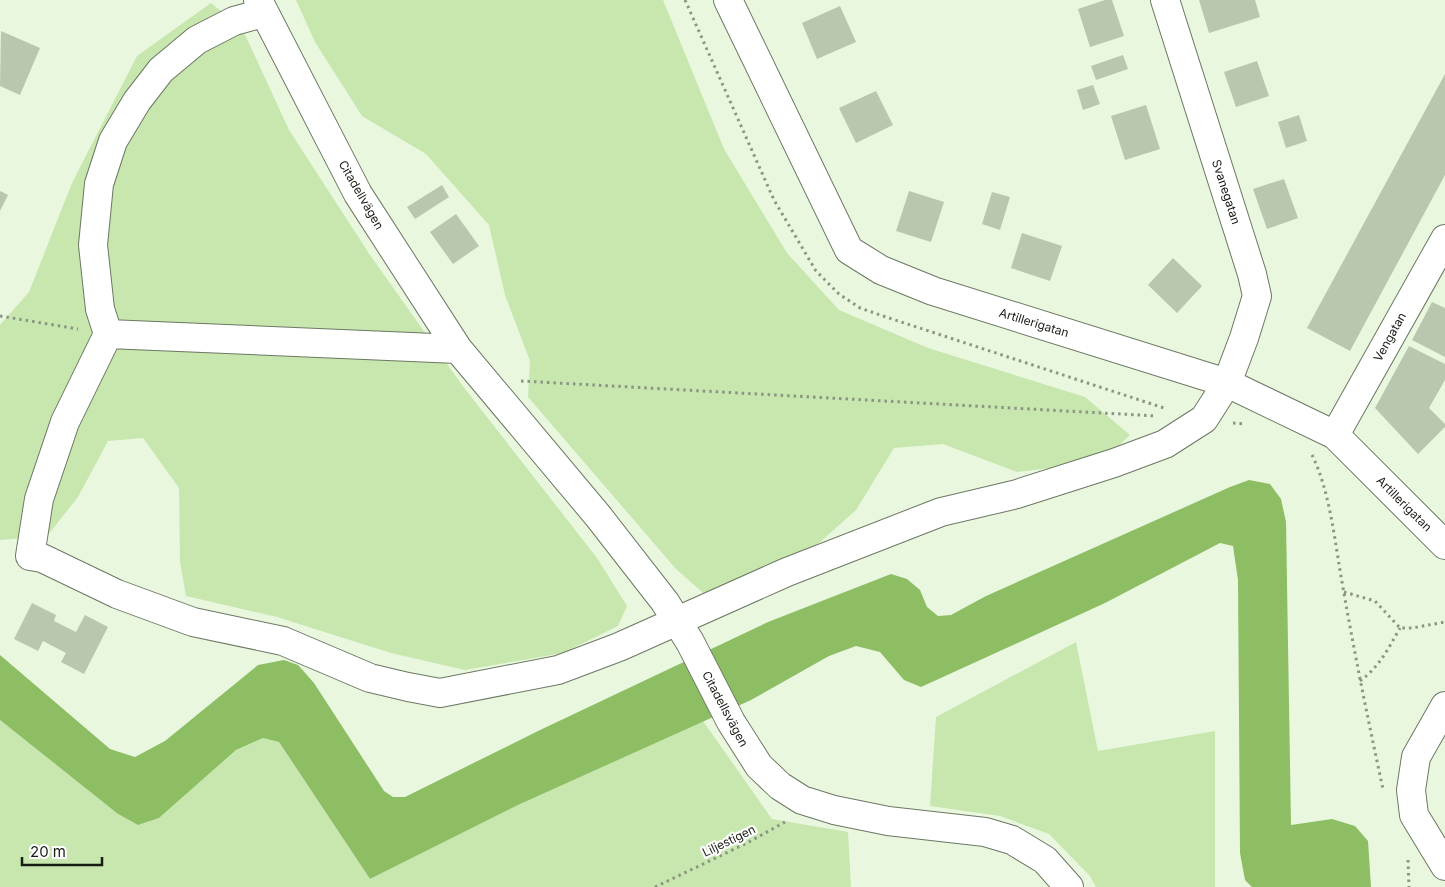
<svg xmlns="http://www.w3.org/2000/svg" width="1445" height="887" viewBox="0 0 1445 887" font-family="Inter,sans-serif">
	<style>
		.green { fill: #c7e7ae }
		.water { fill: #8dbe64 }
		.building { fill: #b9c7b0 }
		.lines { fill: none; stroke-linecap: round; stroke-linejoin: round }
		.minor-casing { stroke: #6c7863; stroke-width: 30 }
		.path { stroke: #8b9584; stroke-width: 3; stroke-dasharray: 2.5 4; stroke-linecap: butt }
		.minor { stroke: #fff; stroke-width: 28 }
		.labels { text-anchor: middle; stroke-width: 4.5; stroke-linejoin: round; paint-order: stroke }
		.street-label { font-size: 12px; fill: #181d14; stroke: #fff }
	</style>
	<rect width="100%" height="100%" fill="#e9f7df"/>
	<path class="green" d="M296,0H663L724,149L787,253L839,310L928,348L1085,397L1130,435L1101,462L1017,472L943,444L894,448L856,510L819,543L709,598L676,569L528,397L530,361L505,295L489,225L426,154L362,116L315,42Z
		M211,3L242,28L289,130L370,255L462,385L597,558L627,606L618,626L563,653L465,670L391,653L277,617L186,596L180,562L179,488L143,438L108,441L78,497L47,536L0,540V325L29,292L72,183L137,56Z
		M1076,642L1098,751L1215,731V887H1096L1089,875L1049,834L1000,816L930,806L936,717Z
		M0,720L118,814L138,825L159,818L236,750L263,738L279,742L370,879L518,805L703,721L772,819L848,832L851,887H0Z"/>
	<path class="water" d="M1249,480L1270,484L1281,499L1286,522L1291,825L1332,819L1355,826L1368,841L1371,887H1252L1245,880L1240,853L1238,580L1233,546L1220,543L1105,603L921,687L904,680L880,652L856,646L829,656L751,700L518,805L370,879L279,742L263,738L236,750L159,818L138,825L118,814L0,720V655L110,749L135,757L165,741L258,665L284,660L298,665L314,683L384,791L393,797H405L538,731L768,622L891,574L907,579L920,590L927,607L938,616L951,615L986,596L1230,487Z"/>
	<path class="building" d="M1105,0H1112L1124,36L1090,47L1078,9Z
		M1199,0H1255L1260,17L1209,33Z
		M840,6L856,42L817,59L802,23Z
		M1,31L40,48L20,95L0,86Z
		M1123,55L1128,69L1096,80L1091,66Z
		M1257,61L1269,96L1236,107L1224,72Z
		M1445,74V175L1350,351L1307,328Z
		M1093,85L1100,104L1083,110L1077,90Z
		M876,91L893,125L856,143L839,108Z
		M1146,105L1160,149L1125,160L1111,116Z
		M1299,115L1307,141L1286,148L1278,122Z
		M1284,179L1298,218L1267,229L1253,189Z
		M442,185L449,197L415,219L407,207Z
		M0,191L8,195L0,211Z
		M909,191L944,202L931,242L896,231Z
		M992,192L1010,197L1000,230L982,224Z
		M456,214L479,246L453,264L430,232Z
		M1022,233L1062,246L1050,281L1011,268Z
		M1173,258L1202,286L1177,313L1148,285Z
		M1432,302L1445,308V357L1412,340Z
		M1409,346L1445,364V380L1429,408L1445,424V427L1418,454L1375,408Z
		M32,603L56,615L54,621L76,632L85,615L108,627L84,674L61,662L66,653L43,641L38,651L14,639Z"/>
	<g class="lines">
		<g class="minor-casing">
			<path id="minor" d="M258,0L358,194L458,349L598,516L665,602L690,642L731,722L759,766L780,786L802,800L834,810L888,821L985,832L1012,840L1045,860L1069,887
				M728,0L849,250L881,270L933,291L1227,383L1335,435L1445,545
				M263,13L234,21L197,40L161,70L137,101L113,141L99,184L93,245L100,309L108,334L458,349
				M108,334L65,422L39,499L30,556L42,558L117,594L193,622L283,641L370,678L408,687L440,693L558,670L619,647L787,572L941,512L1017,494L1114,463L1165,444L1204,419L1227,383L1244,338L1257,296L1252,274L1165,0
				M1335,435L1445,239
				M1445,706L1416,757L1411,790L1414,815L1445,866"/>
		</g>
		<path class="path" d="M685,0L774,200L816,271L839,294L860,308L886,317L1167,409
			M0,316L78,329
			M521,381L1157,416
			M1233,423L1246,424
			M1312,455C1330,491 1335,543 1342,582C1354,651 1368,720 1383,789
			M1344,592L1375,601L1400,628H1412L1445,622
			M1360,681C1380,666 1388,649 1400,628
			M1408,860L1409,887
			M655,887L747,843L785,822"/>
		<use href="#minor" class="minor"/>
	</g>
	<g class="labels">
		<g class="street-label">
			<text transform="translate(1226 192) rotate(72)" y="4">Svanegatan</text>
			<text transform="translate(361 195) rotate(60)" y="4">Citadellvägen</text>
			<text transform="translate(1034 323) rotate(17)" y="4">Artillerigatan</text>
			<text transform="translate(1390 337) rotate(-61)" y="4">Vengatan</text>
			<text transform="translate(1404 504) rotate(45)" y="4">Artillerigatan</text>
			<text transform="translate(725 709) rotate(62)" y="4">Citadellsvägen</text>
			<text transform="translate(729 841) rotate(-26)" y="4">Liljestigen</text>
		</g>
	</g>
	<path d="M22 857v8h80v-8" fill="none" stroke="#181d14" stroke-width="2.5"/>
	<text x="30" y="857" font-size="15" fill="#181d14" stroke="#ffffff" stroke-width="4" paint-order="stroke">20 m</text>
</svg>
